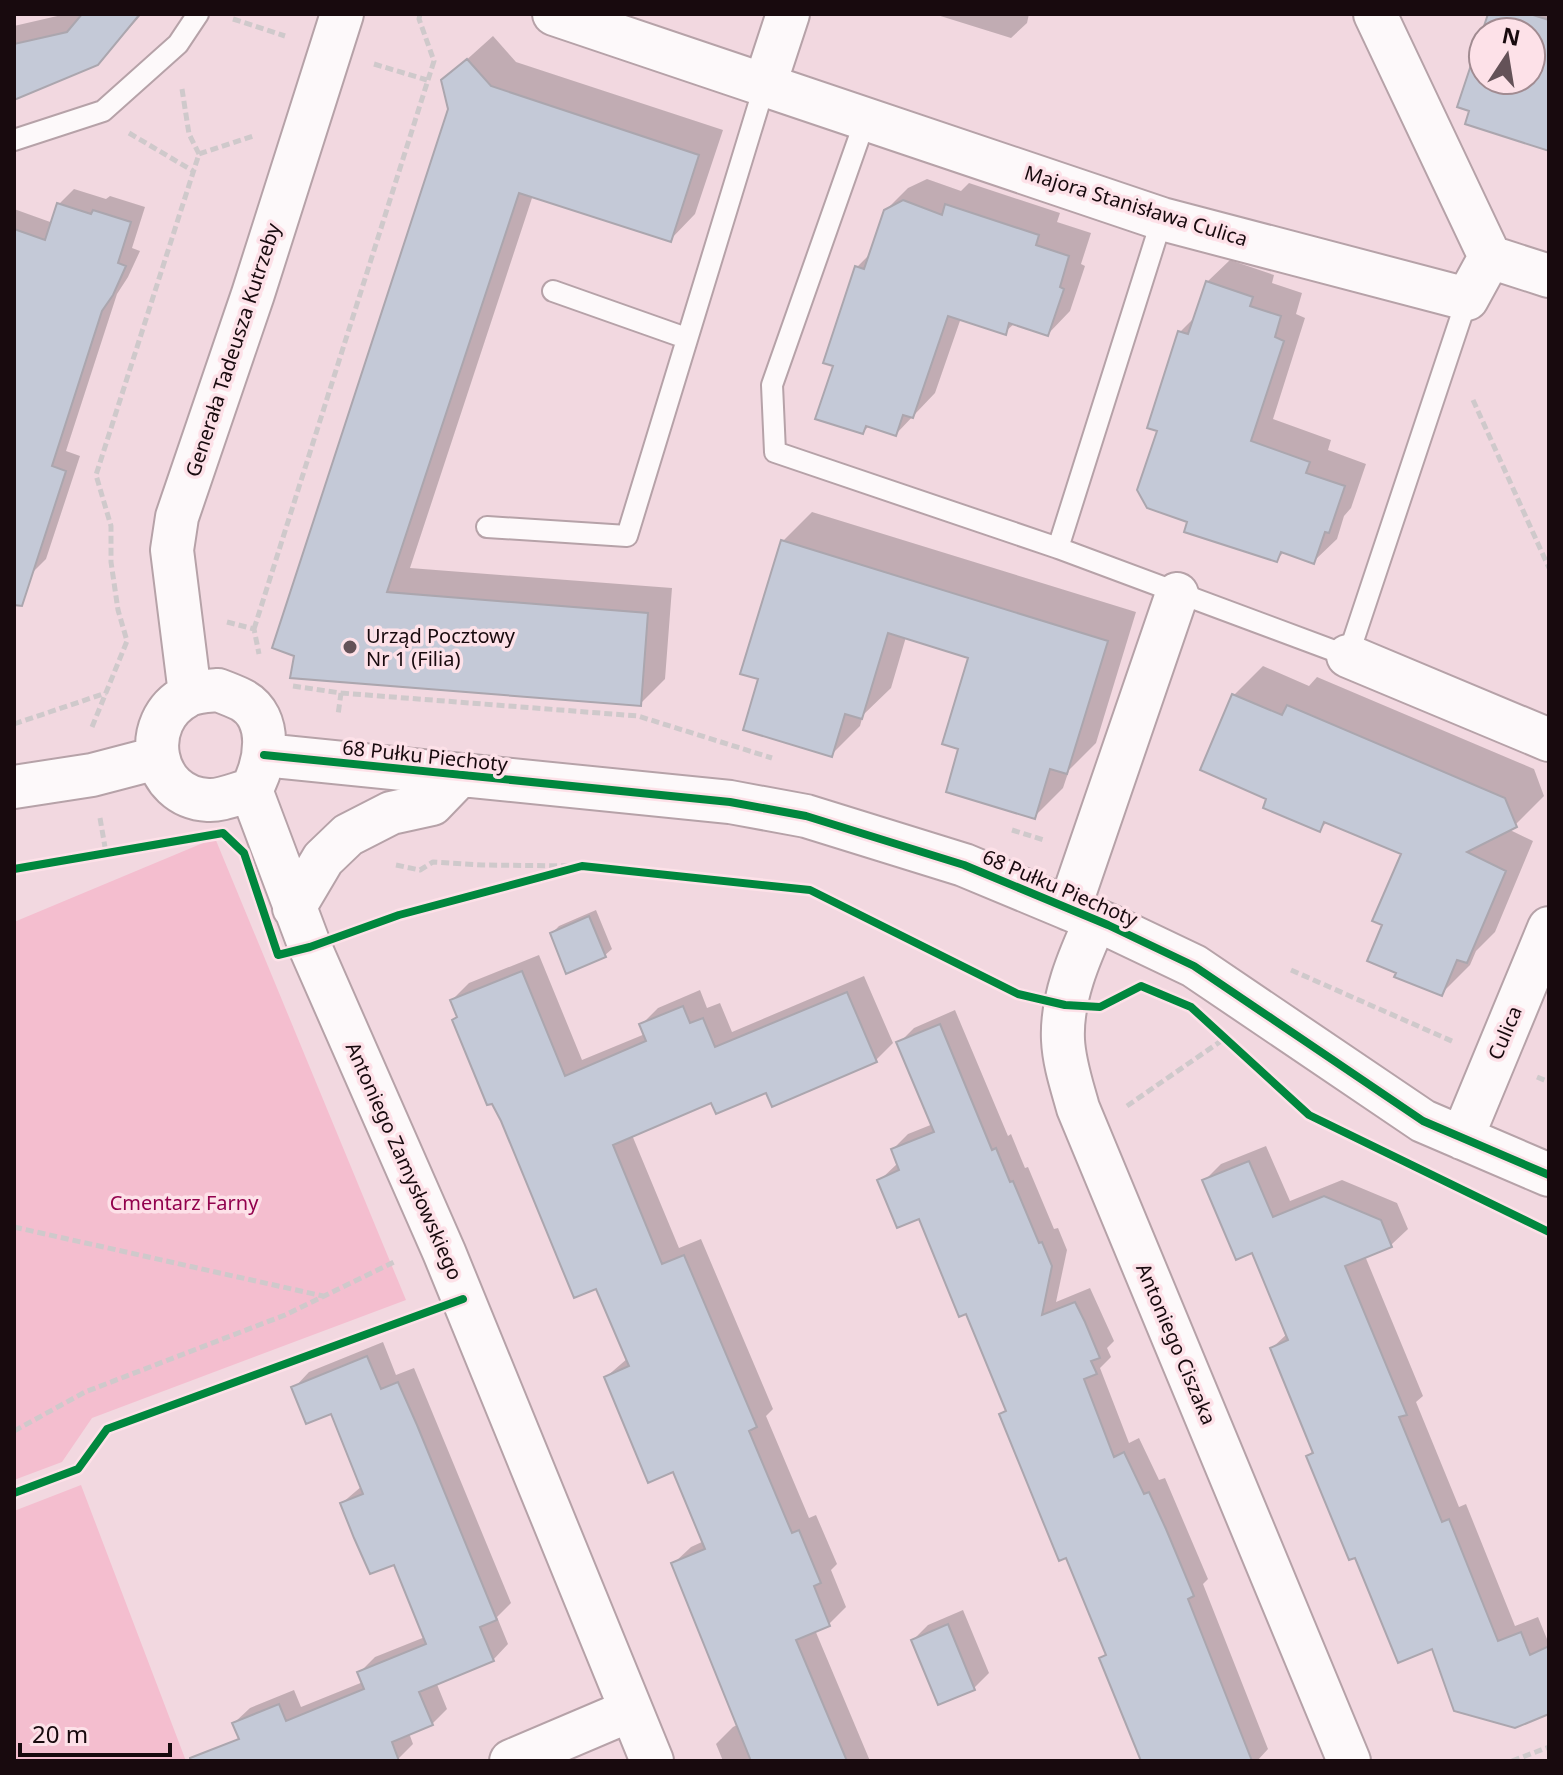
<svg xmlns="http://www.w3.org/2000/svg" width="1563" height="1775" viewBox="0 0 1563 1775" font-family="'Noto Sans',sans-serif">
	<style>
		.green { fill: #f4becf }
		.shadow { fill: #0003 }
		.building { fill: #c4c9d7; stroke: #aba6ae; stroke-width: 2; fill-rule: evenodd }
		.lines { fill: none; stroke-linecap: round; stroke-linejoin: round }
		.service-casing { stroke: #b6a2a8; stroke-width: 24 }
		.minor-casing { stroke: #b6a2a8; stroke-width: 46 }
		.path { stroke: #cfc9cb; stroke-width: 5; stroke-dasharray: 8 4; stroke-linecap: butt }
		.service { stroke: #fdf9fa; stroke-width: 20 }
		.minor { stroke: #fdf9fa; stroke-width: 42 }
		.cycleway-casing { stroke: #fde1e8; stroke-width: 13 }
		.cycleway { stroke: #00873e; stroke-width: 8 }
		.poi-dot { fill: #645258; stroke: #fde1e8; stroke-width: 3 }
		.labels { text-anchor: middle; stroke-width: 7; stroke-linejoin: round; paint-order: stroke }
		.street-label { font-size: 20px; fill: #180a0e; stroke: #fde1e8 }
		.poi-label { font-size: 20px; fill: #180a0e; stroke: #fde1e8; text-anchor: start }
		.park-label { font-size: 20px; fill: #92024d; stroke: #fde1e8 }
	</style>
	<rect width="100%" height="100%" fill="#f2d8e0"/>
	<path class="green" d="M215,838L406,1300L92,1418L62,1462L14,1480V922Z
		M81,1485L186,1761H14V1511Z"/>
	<path class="shadow" d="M66,14H142L97,64L14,98V26Z
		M934,14H1029L1027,23L1011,38Z
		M1490,14H1549V149L1467,122L1483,34V80H1531V32H1484Z
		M493,36L516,62L723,130L695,214L670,240L533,195L410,568L672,588L665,679L640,704L293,676L451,109L443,81Z
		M927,179L961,191L969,183L1060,213L1057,222L1091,233L1081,264L1085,266L1070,311L1048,334L1015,323L1005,332L961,318L935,393L896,434L870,425L863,432L836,365L856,268L872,252L885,211L908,188Z
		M74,189L106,199L110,196L145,207L132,248L140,251L128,277L117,294L66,451L80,456L46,559L30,575L14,586V209L53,223L59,204Z
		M1230,260L1274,275L1272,283L1302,293L1296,314L1305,318L1273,419L1331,440L1328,450L1366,464L1351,508L1344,516L1337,539L1314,561L1285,551L1277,559L1189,521L1159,429L1180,332L1196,316L1207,282Z
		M812,512L1136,612L1096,743L1069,770L1063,788L1034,817L961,748L970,656L906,637L891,688L863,715L860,726L831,755L761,678L783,541Z
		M1263,666L1309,686L1317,677L1534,769L1544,796L1515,825L1508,829L1533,841L1495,932L1476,951L1470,965L1441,994L1385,924L1403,853L1327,822L1319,830L1269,798L1234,695Z
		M596,910L612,949L604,956L552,933L559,926Z
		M539,955L582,1060L645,1034L641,1025L658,1008L700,990L707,1008L720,1003L732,1032L864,976L893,1043L876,1060L773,1104L767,1091L713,1101L632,1135L679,1248L701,1239L773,1409L766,1416L809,1518L816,1515L837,1564L831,1570L846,1607L829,1624L815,1630L870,1761H723L716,1744L733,1727L739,1724L674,1563L691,1547L704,1541L674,1469L606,1377L628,1358L597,1286L452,1000L469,983Z
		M955,1010L1008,1136L1011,1134L1025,1168L1028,1167L1054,1229L1058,1228L1067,1250L1056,1302L1090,1288L1114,1341L1107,1348L1111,1357L1100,1368L1129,1443L1139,1438L1159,1480L1165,1478L1208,1579L1203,1584L1268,1749L1257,1761H1144L1120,1684L1066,1553L1001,1415L1007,1409L967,1311L920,1217L880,1180L898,1163L893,1149L908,1134L933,1124L899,1043L914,1028Z
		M1266,1146L1290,1201L1342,1180L1397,1203L1408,1229L1391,1245L1365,1256L1423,1396L1416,1402L1459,1507L1466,1504L1515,1626L1538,1617L1547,1639L1549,1638V1712L1433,1646L1308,1456L1314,1450L1272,1348L1288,1333L1253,1251L1204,1181L1221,1164Z
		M383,1342L396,1375L414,1368L511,1603L497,1617L508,1644L493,1660L436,1682L447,1709L432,1724L409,1733L413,1744L398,1759L250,1761L234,1723L250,1708L294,1690L301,1707L363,1682L360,1672L375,1657L425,1637L395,1562L342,1503L362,1486L332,1411L294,1388L309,1372Z
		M963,1610L989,1673L974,1688L913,1640L928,1625Z"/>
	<path class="building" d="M82,14H140L98,65L14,100V44L67,32Z
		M1488,14H1530L1549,20V151L1465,124L1469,111L1457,107ZM1483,32H1531V80H1483Z
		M467,59L491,86L699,155L671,242L519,193L387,592L648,613L641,706L290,678L294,656L272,648L448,109L441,80Z
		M903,200L942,215L945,204L1039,235L1036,245L1069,256L1060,287L1064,289L1048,336L1009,323L1006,335L948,316L913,418L903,415L896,436L866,426L863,434L815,419L833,366L823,363L855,266L864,269L884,210Z
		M57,203L91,214L93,210L131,222L118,263L126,266L113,295L102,311L52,466L66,471L22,606L14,605V229L45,240Z
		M1206,281L1253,297L1250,306L1281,316L1275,337L1284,341L1251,441L1310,462L1306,473L1345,486L1329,533L1325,532L1314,564L1281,552L1277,562L1184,532L1187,522L1147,508L1137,490L1157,431L1147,428L1178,331L1188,334Z
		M781,540L1108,641L1067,774L1050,769L1035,819L946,792L958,749L942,744L968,658L888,633L862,719L845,714L832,757L743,730L758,679L740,674Z
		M1232,694L1282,715L1287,705L1505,798L1517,827L1467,852L1506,871L1467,963L1457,960L1442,996L1394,977L1396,973L1367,961L1382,925L1372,921L1401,854L1324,822L1320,832L1263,808L1266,799L1200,770Z
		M589,916L606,957L566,974L550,933Z
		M522,971L565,1076L646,1041L639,1024L683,1006L690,1023L703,1018L715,1047L847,992L877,1062L772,1107L766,1093L716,1114L711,1103L613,1145L662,1264L684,1255L757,1427L749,1431L792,1533L799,1530L821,1583L814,1586L830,1626L796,1640L847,1761H751L671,1563L705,1549L673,1472L648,1483L604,1377L629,1366L596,1289L574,1298L501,1121L492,1104L487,1105L452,1020L457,1017L450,1000Z
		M940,1024L992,1150L996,1148L1010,1182L1013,1181L1039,1243L1042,1242L1052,1266L1042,1315L1075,1302L1085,1322L1100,1358L1091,1361L1097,1374L1084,1379L1114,1457L1124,1452L1144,1494L1149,1492L1166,1529L1194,1596L1188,1599L1252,1761H1141L1099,1658L1106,1655L1066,1558L1059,1561L999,1414L1006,1411L966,1314L959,1317L919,1219L897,1228L877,1180L899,1170L891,1149L934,1132L896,1042Z
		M1249,1161L1273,1217L1324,1196L1381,1220L1392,1247L1345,1266L1407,1415L1399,1417L1442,1522L1449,1519L1498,1641L1521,1632L1530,1655L1549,1646V1714L1515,1728L1454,1711L1432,1649L1398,1663L1355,1558L1349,1560L1306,1456L1313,1453L1270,1348L1288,1340L1252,1253L1236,1260L1202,1180Z
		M367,1356L381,1389L398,1382L417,1425L497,1620L480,1627L494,1661L419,1692L433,1725L392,1742L399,1761H190V1758L239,1739L232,1723L279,1704L286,1721L364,1689L357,1672L426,1644L394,1565L370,1574L354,1538L340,1503L363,1494L331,1414L306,1424L291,1387Z
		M948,1624L975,1690L938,1705L911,1640Z"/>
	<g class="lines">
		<g class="service-casing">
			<path id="service" d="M866,118L772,385L775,452L1058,548L1162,219
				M14,140L103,111L178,44L198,14
				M553,291L686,338
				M487,527L627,536L765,84
				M1058,548L1348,656L1467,299"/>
		</g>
		<g class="minor-casing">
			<path id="minor" d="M554,14L1162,219L1467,299L1490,257
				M1375,14L1490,257L1549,276
				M765,84L788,14
				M1348,656L1549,740
				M218,690C226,693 234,696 242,700C274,718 266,763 251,790C238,793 221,801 208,800C151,797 139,721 187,696C196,691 208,691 218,690Z
				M190,694L172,550L177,517L253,294L342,14
				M264,755L730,802L806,816L964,865L1108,925L1194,966L1423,1121L1549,1175
				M14,787L92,775L157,758
				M251,790L310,947L444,1252L652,1761
				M294,908L323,859L348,835L391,813L432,804L459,776
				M1069,909L1177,594
				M1096,920C1079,957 1061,999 1063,1040C1064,1063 1072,1086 1078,1108L1349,1761
				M1462,1138L1549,928
				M511,1761L631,1710"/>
		</g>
		<path class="path" d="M233,19L285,36
			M374,64L427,80
			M182,89L189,134L199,154
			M129,133L193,171
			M1473,400L1549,568
			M227,622L254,629L259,654
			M254,629L434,61L419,19L420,14
			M293,686L341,693L338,715
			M341,693L638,716L772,758
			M14,724L106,693
			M92,727L127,641L118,610L111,562V526L96,475L199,154L253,136
			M100,818L106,853
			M1012,830L1044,840
			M396,865L420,870L433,862L482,865L582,866
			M1291,970L1454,1042
			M1537,1077L1549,1082
			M1127,1106L1221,1041
			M14,1227L323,1296
			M14,1431L85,1392L285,1315L396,1261
			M1512,1761L1549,1747"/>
		<use href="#service" class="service"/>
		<use href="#minor" class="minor"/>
		<g class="cycleway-casing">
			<path id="cycleway" d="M264,755L730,802L806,816L964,865L1108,925L1194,966L1423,1121L1549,1175
				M14,869L223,833L244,853L278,955L310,947L399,915L582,866L810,890L1018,994L1065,1005L1100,1007L1141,986L1191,1007L1309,1115L1549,1232
				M14,1493L78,1469L107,1429L463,1299"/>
		</g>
		<use href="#cycleway" class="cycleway"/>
	</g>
	<circle class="poi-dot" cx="350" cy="647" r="8"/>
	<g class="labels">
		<g class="street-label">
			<text transform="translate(1136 206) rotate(17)" y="7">Majora Stanisława Culica</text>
			<text transform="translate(233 350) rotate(-72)" y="7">Generała Tadeusza Kutrzeby</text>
			<text transform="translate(425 756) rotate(6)" y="7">68 Pułku Piechoty</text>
			<text transform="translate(1060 888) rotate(23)" y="7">68 Pułku Piechoty</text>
			<text transform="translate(1505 1033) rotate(-67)" y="7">Culica</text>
			<text transform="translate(404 1161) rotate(66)" y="7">Antoniego Zamysłowskiego</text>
			<text transform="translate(1176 1344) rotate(67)" y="7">Antoniego Ciszaka</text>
		</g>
		<g class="poi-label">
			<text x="366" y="643">Urząd Pocztowy<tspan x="366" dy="23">Nr 1 (Filia)</tspan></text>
		</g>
		<g class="park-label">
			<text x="184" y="1210">Cmentarz Farny</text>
		</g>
	</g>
	<rect width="1563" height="1775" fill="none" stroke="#180a0e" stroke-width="32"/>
	<g transform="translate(1507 56) rotate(12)"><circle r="38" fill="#fde1e8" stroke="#a18b91" stroke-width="2"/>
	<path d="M0-6L14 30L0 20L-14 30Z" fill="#645258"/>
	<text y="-12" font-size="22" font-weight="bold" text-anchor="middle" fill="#180a0e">N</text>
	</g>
	<path d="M20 1743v12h150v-12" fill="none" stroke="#180a0e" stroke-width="4"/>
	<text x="32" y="1743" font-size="24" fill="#180a0e" stroke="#fde1e8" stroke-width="6" paint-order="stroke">20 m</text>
</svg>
